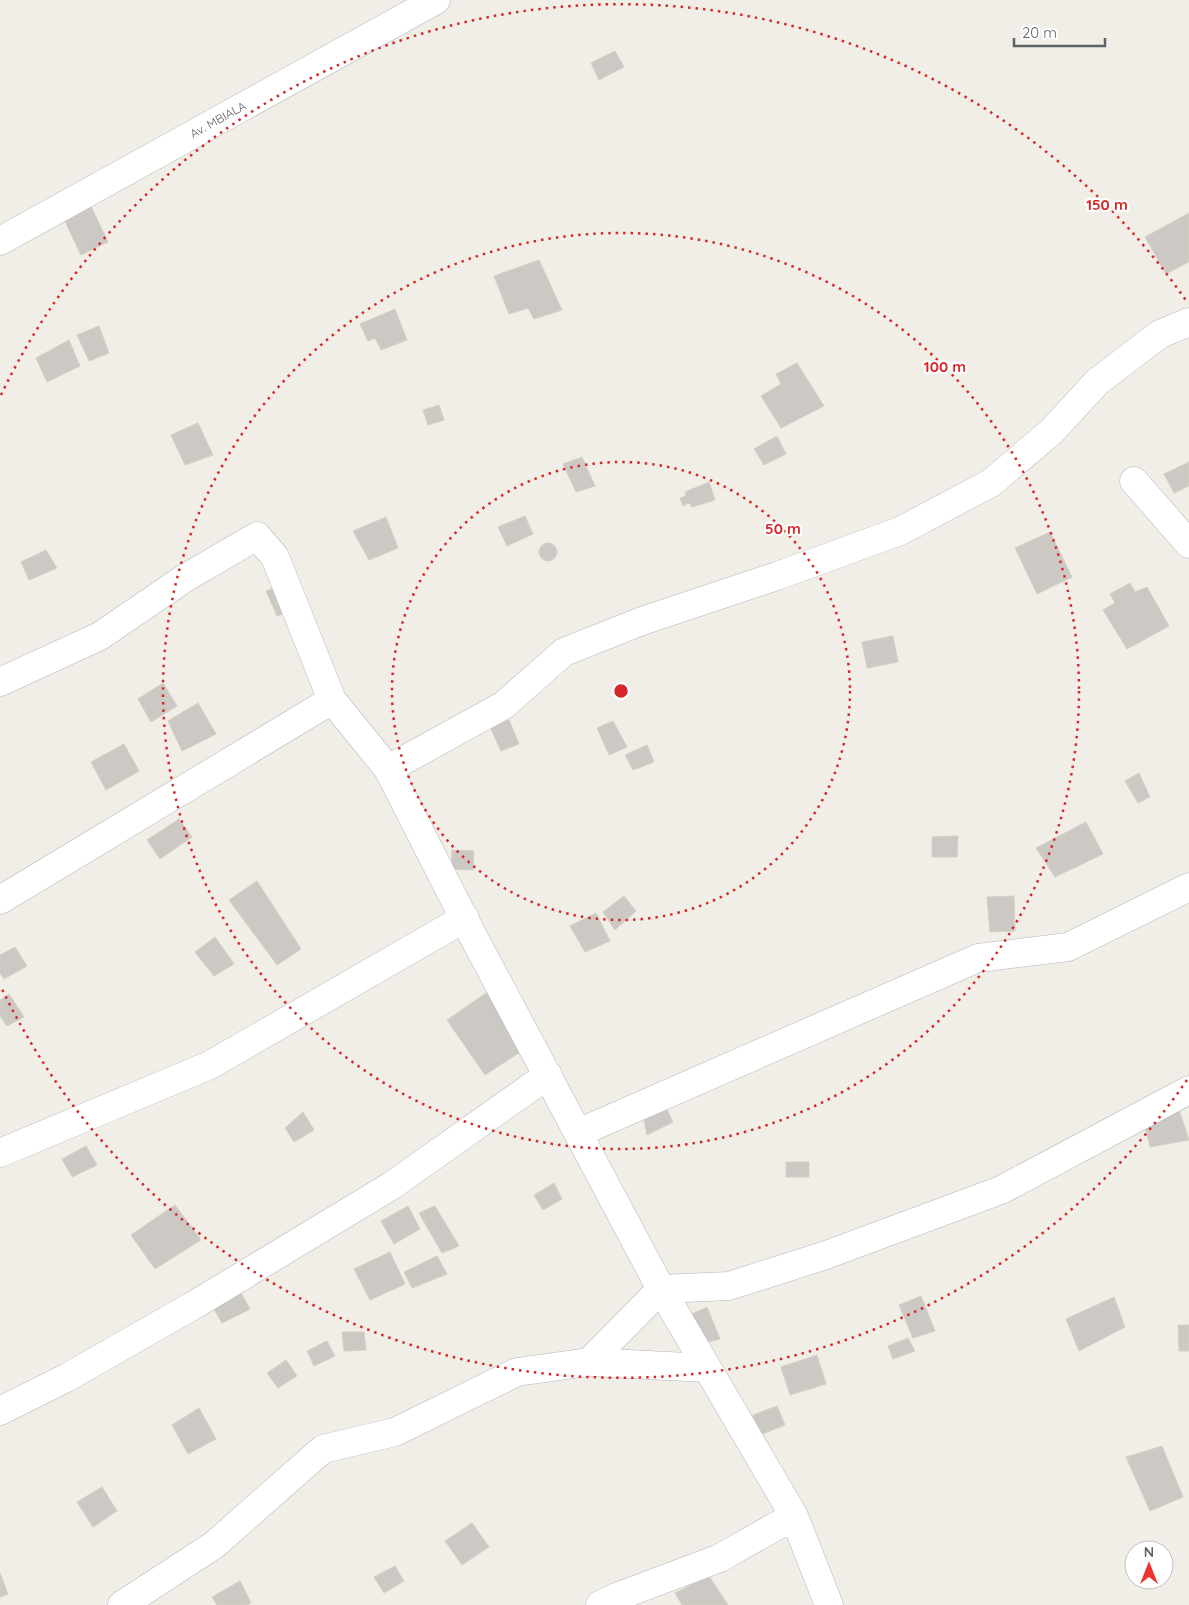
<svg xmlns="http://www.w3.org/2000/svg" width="1189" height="1605" viewBox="0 0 1189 1605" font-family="Quicksand,sans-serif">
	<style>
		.building { fill: #ccc9c4; stroke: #d6cfc5 }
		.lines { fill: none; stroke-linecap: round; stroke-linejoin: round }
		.minor-casing { stroke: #b4b7bb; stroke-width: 29 }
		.minor { stroke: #fff; stroke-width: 28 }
		.ring { fill: none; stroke: #d62828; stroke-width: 2.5; stroke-dasharray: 2.5 5 }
		.labels { text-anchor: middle; stroke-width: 4.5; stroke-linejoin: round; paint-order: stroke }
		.street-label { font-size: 12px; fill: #5e6367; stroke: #fff }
		.centre { fill: #d62828; stroke: #fff; stroke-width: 2.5 }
		.ring-label { font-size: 15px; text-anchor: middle; font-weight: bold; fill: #d62828; stroke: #fff; stroke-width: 4.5; stroke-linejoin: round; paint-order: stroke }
	</style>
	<rect width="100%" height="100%" fill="#f0eee7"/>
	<path class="building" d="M615,51L624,67L599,80L591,63Z
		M87,198L108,242L81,255L60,211Z
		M1189,213V262L1166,274L1145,237Z
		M539,260L562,310L534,319L528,308L509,314L494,276Z
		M395,309L407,340L381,350L375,338L368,341L360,324Z
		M99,326L109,353L89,361L77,335Z
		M69,340L80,366L47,382L36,358Z
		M797,363L824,406L781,428L761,396L781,384L776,374Z
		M439,405L444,420L428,425L423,410Z
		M198,423L213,455L185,465L171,435Z
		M777,436L786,454L764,465L754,449Z
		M582,457L595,486L576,492L563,464Z
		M1189,462V486L1174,493L1164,474Z
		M709,482L715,500L692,507L689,503L683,506L680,498L686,496L685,492Z
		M525,516L533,534L507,546L498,527Z
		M386,517L398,548L369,560L353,531Z
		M1050,532L1072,577L1037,594L1015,548Z
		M539 552a9 9 0 1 1 18 0a9 9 0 1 1-18 0Z
		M46,550L57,568L29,580L21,562Z
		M1130,583L1135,592L1147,587L1169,626L1127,649L1103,610L1115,603L1110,594Z
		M284,584L295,610L277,616L266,591Z
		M893,636L898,662L867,668L862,642Z
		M163,683L177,706L151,722L138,699Z
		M198,703L216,734L182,751L168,721Z
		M509,720L519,744L501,751L490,727Z
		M613,721L627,747L609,755L597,728Z
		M124,744L139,771L106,790L91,762Z
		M647,745L654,762L633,770L625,755Z
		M1139,773L1150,797L1138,803L1125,781Z
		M179,819L192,837L160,859L147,840Z
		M1086,822L1103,854L1055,877L1036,848Z
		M958,836L957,857H932V837Z
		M452,850L474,851L473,870L451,869Z
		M257,881L301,949L277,965L229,900Z
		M624,896L636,911L615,930L603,912Z
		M1014,896L1015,931L990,932L987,897Z
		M596,913L610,941L585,952L570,926Z
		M215,937L234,964L214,976L195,952Z
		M15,947L27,966L4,979L0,973V955Z
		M492,989L528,1047L485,1075L447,1020Z
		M9,994L24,1017L7,1026L0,1016V1000Z
		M664,1104L673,1122L647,1135L644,1119Z
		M1178,1107L1189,1140L1150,1147L1142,1115Z
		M303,1112L314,1130L294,1142L285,1128Z
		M86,1146L97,1165L72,1177L62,1159Z
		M786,1162H809V1177H786Z
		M554,1183L562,1199L543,1210L534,1195Z
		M175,1205L201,1240L155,1269L131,1235Z
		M408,1206L420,1229L394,1244L381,1221Z
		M435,1206L459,1246L442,1253L419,1213Z
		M390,1252L405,1284L370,1300L354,1269Z
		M437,1256L447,1274L412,1288L404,1272Z
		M237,1286L250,1309L222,1323L210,1302Z
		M921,1296L935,1331L913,1338L899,1305Z
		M1114,1297L1125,1327L1079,1351L1066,1319Z
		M707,1307L720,1339L705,1343L692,1314Z
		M1178,1325H1189V1351H1179Z
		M342,1332H364L366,1350L344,1351Z
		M908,1338L915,1351L893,1359L888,1346Z
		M327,1341L335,1356L314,1366L307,1351Z
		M817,1355L826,1384L790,1395L781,1367Z
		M286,1360L297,1376L278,1388L267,1373Z
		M777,1406L785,1425L760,1435L753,1415Z
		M199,1408L216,1439L188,1454L172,1425Z
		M1162,1446L1183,1497L1150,1511L1126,1457Z
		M102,1487L117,1511L93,1527L77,1502Z
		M472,1523L489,1547L462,1565L445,1541Z
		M395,1566L404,1581L384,1593L374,1577Z
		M0,1573L8,1594L0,1597Z
		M709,1576L728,1605H682L675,1593Z
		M240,1581L251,1603L247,1605H217L212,1597Z"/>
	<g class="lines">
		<g class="minor-casing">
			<path id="minor" d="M0,241L436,0
				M1134,481L1189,544
				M0,682L100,636L185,578L257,536L275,557L332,700L388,769L474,938L661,1289L794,1516L829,1605
				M388,769L504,705L564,652L642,621L777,576L900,531L991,483L1052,431L1097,382L1160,334L1189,322
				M0,900L332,700
				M578,1133L978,958L1068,947L1189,887
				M0,1153L210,1065L465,918
				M589,1362L707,1368
				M0,1411L66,1378L194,1305L391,1186L548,1075
				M122,1605L214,1545L323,1449L395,1432L517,1372L589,1362L661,1289L729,1286L826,1255L1001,1190L1189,1090
				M600,1605L619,1596L720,1558L794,1516"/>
		</g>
		<use href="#minor" class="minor"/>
	</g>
	<g class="ring">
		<circle cx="621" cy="691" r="229"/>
		<circle cx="621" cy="691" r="458"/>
		<path d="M1187 1080A687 687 0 0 1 1 987M1 395A687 687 0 0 1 1187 302"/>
	</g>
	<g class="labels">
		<g class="street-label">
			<text transform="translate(218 120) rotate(-29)" y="4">Av. MBIALA</text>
		</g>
	</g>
	<circle cx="621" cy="691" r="8" class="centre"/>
	<g class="ring-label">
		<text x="1107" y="210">150 m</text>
		<text x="945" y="372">100 m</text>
		<text x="783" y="534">50 m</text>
	</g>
	<g transform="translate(1149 1565)"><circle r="24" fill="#ffffff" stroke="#bfc1c2"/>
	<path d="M0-4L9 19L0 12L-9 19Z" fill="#ed3430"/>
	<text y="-8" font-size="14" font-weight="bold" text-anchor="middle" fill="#5e6367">N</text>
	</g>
	<path d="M1014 38v8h91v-8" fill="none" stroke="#5e6367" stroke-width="2.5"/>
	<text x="1022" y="38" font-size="15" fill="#5e6367" stroke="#ffffff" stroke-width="4" paint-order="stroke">20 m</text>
</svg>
